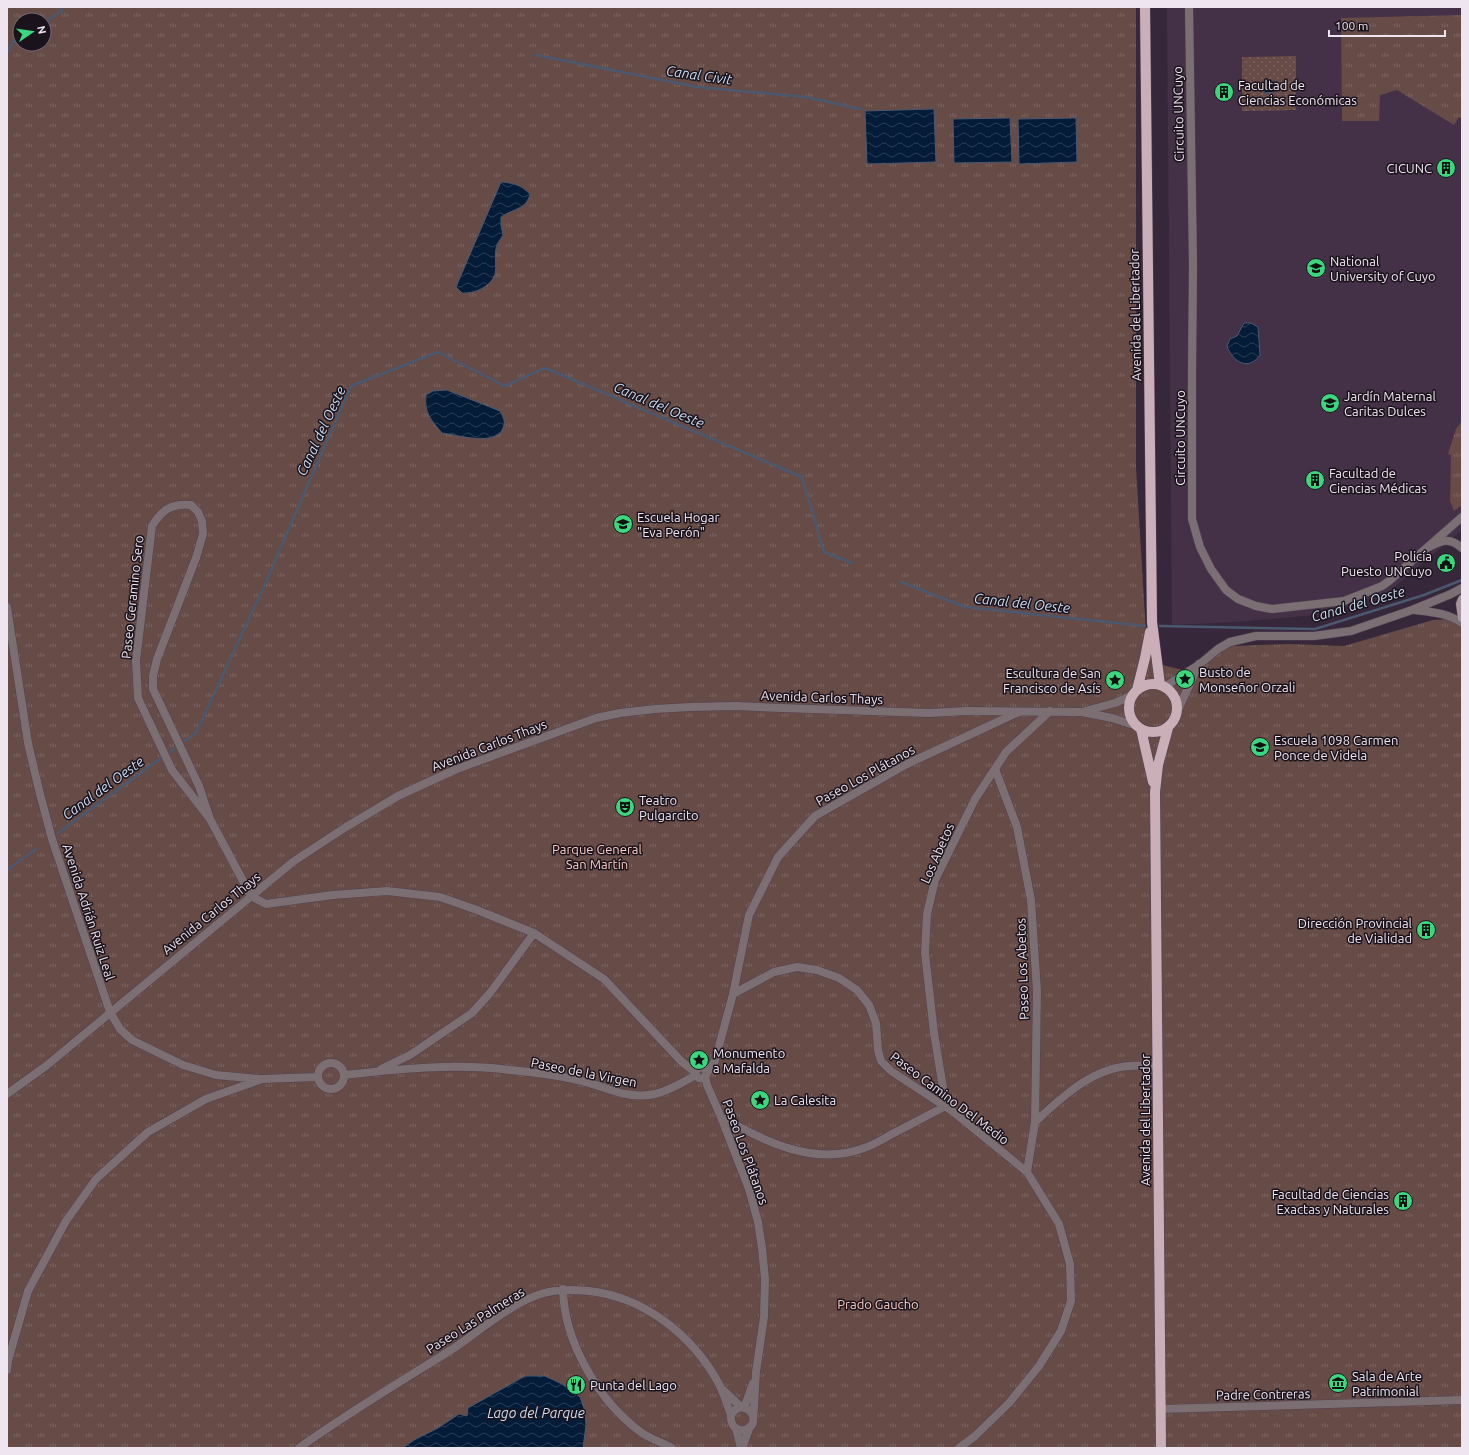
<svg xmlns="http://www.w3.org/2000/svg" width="1469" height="1455" viewBox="0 0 1469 1455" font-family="Ubuntu,sans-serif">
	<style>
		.built { fill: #443147 }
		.park { fill: url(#park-tufts); fill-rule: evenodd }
		.garden { fill: url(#garden-dots) }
		.water { fill: url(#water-waves); stroke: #4a5870 }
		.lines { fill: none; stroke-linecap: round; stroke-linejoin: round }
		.stream { stroke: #4a5870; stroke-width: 2.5 }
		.minor-casing { stroke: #514254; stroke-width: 9 }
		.tertiary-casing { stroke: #514254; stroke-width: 9 }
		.secondary-casing { stroke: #514254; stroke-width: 9 }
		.primary-casing { stroke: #514254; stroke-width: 11 }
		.minor { stroke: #7c6f73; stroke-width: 8 }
		.tertiary { stroke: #7c6f73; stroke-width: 8 }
		.secondary { stroke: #a8939b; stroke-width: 8 }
		.primary { stroke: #caafb9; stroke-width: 10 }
		.labels { text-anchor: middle; stroke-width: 3; stroke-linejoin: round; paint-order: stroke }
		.poi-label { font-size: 13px; fill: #efe5f1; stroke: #1a131b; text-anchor: start }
		.street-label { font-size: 13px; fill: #efe5f1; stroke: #1a131b }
		.park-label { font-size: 13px; fill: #f9cac3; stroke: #1a131b }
		.water-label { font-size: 14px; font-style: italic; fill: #ccdef5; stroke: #1a131b }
	</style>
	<defs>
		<pattern id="park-tufts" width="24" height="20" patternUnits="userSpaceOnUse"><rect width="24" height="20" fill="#674b47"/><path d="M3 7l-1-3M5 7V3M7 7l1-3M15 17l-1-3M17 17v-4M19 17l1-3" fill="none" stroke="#7d6562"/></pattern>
		<pattern id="garden-dots" width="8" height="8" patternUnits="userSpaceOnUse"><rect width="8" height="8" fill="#674b47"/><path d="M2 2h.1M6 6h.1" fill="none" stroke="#7d6562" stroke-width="1.8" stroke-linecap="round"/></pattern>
		<pattern id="water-waves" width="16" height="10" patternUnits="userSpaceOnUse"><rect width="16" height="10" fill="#041c38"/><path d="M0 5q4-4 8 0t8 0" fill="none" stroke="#293d55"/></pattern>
	</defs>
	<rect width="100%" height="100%" fill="#37273a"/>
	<path class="built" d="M1167,7H1462V530L1386,594L1316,615L1236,622L1172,625Z"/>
	<path class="park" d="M7,7H1136V467L1146,634L1154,663L1183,670L1216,652L1233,646L1289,644L1344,646L1433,620L1451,619L1462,628V1448H7ZM20,20H44V44H20Z
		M1462,15V119L1459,117L1454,125L1397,90L1380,95L1379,121H1342L1341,18Z
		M1462,421V505L1454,511L1450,501L1451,455L1448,454L1456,429Z"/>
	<path class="garden" d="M1296,56V110L1242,111V57Z"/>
	<path class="water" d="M1275,81V92L1264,93V82Z
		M934,109L936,162L867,164L865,111Z
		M1010,118L1012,162L954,163L953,119Z
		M1076,118L1077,162L1019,164L1018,119Z
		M501,182C514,183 521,185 530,194C526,210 514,208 501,217V225L503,235C501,239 496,244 496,249C494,257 497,266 495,274C491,287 474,294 462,293L456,287Z
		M1244,323H1251L1258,327L1260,355C1248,372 1232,361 1227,346L1230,339L1237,336Z
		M447,390L500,411C503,416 506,422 503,428C496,447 458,435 442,433C431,420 424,413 426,395L433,391Z
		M525,1376H545L562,1384L580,1397L585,1411L586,1425L583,1448H403L414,1440L438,1428L459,1414L467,1416L468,1408Z"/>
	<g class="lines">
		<path class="stream" d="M44,22L62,11L61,7
			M7,53L13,42L20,37
			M536,55L697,87L806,97L860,109
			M901,582L965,607L1145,626
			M1160,626L1315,629L1424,595L1462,580
			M185,741L196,733L261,593L351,386L438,352L505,386L545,368L802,477L824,552L852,563
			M170,752L174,749
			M58,833L160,759
			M7,870L36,849"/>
		<g class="minor-casing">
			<path id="minor" d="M1189,7L1193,265L1192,372V519L1200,547L1211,569L1226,590L1238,599L1256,606L1272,609L1344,601L1367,592L1382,586L1389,581L1462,517
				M995,769L1017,827L1031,900L1037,991L1035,1122L1027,1172
				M210,819L199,786L153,689V676L157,659L196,558L203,534L202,521L198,512L191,505C171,503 162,510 152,526L136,661L138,698L172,770L210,819L251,896L266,904L333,895L387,891L440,897L477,910L534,933L604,979L682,1062L695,1072
				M733,994L774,972L797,967L817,970L839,978L857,990L869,1005L876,1023L878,1050L881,1061L891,1071L952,1111L1027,1172L1059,1224L1070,1264L1071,1301L1061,1331L1039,1366L1009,1403L975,1436L959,1448
				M110,1012L120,1029L132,1040L183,1065L216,1075L259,1079
				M318 1076a13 13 0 1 1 26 0a13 13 0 1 1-26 0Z
				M695.5 1073a5.5 5.5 0 1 1 11 0a5.5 5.5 0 1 1-11 0Z
				M381,1069L410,1055L472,1013L490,993L534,933
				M707,1073L715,1061L733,994L749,915L778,857L815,816L907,764L1019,712
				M344,1075C398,1069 455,1063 510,1070C532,1072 556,1075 578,1080C606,1086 624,1100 655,1094C669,1091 683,1082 696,1075
				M705,1076L707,1085L721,1117L749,1189L758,1222L762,1248L765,1279L764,1317L756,1372L753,1423C746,1436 729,1430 731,1415C737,1405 748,1405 753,1416
				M946,1106L934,1033L925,953L927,914L935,880L975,799L1006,752L1050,711
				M721,1117C765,1141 813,1167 864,1148C874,1145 883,1139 892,1134C910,1125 928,1115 946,1106
				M1035,1122C1061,1098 1092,1068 1130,1066C1139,1065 1149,1066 1158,1066
				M563,1289C564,1342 599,1402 642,1433C651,1439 663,1443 672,1448
				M7,1370L8,1361L28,1291L66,1221L96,1179L148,1132L206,1099L262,1079L318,1077
				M723,1390L741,1407
				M744,1408L753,1383
				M1161,1409L1462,1400
				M736,1429L741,1448
				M299,1448C348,1413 400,1382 451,1350C478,1332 514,1301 544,1293C559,1289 574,1290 589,1291C645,1297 693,1336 719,1384C724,1394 727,1405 731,1415
				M742,1448L749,1429"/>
		</g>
		<g class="tertiary-casing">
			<path id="tertiary" d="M1427,548C1441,541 1448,536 1462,548
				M7,607L28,743L39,790L52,839L110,1012
				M1415,610C1432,612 1447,613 1462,623
				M1164,687L1200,664L1218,649L1230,642L1256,636H1314L1351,631L1412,610L1451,594L1462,588
				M1085,711L1115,703L1133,695
				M1177,712L1199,664
				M7,1094L46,1066L294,861L346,827L398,796L426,783L457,769L596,718L620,713L655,709L690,707L735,706L782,708L929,713L967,711L1082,712L1112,718L1137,726"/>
		</g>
		<g class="secondary-casing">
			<path id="secondary" d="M1462,599L1460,604L1462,618"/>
		</g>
		<g class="primary-casing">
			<path id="primary" d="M1145,7L1152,622L1160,685
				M1129 708a24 24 0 1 1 48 0a24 24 0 1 1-48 0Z
				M1137,690L1145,658L1150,632
				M1141,729L1153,782
				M1161,1448L1155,792L1158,765L1168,728"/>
		</g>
		<use href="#minor" class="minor"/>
		<use href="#tertiary" class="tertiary"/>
		<use href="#secondary" class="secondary"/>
		<use href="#primary" class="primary"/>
	</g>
	<defs>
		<g id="building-disc" transform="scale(1)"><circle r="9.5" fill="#3bd77e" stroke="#1a131b"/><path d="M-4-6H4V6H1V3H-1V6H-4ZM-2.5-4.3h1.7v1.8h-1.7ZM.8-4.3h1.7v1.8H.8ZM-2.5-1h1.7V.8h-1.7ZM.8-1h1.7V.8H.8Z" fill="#111"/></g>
		<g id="university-disc" transform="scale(1)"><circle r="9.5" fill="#3bd77e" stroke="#1a131b"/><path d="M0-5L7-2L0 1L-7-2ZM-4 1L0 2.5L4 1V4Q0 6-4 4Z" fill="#111"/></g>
		<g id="school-disc" transform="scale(1)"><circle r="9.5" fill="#3bd77e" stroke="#1a131b"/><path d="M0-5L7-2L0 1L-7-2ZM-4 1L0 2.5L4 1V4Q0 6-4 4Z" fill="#111"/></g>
		<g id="civic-disc" transform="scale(1)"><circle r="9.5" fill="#3bd77e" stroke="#1a131b"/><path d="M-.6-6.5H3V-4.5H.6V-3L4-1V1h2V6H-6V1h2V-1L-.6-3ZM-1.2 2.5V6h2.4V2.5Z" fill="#111"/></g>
		<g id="sight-disc" transform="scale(1)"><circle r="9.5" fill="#3bd77e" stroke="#1a131b"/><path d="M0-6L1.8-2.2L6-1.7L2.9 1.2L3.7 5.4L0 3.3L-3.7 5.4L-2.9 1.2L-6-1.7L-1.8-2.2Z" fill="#111"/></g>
		<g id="theatre-disc" transform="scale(1)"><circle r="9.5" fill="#3bd77e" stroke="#1a131b"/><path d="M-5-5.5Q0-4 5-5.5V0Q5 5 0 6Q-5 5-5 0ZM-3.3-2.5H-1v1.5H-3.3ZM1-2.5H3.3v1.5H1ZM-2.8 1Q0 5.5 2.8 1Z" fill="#111"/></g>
		<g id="museum-disc" transform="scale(1)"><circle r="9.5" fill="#3bd77e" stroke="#1a131b"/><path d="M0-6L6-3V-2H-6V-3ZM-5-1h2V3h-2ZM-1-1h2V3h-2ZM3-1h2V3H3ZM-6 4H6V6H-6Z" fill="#111"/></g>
		<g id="restaurant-disc" transform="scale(1)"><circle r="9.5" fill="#3bd77e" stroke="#1a131b"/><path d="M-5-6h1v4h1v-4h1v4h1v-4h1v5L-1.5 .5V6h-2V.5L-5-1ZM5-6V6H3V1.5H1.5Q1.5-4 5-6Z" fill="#111"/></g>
	</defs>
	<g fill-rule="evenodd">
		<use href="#building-disc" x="1224" y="92"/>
		<use href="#building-disc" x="1446" y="168"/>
		<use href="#university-disc" x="1316" y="268"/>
		<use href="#school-disc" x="1330" y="403"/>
		<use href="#building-disc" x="1315" y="480"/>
		<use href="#school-disc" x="623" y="524"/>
		<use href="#civic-disc" x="1446" y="563"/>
		<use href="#sight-disc" x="1185" y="679"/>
		<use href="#sight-disc" x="1115" y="680"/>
		<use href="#school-disc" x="1260" y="747"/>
		<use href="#theatre-disc" x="625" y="807"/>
		<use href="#building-disc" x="1426" y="930"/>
		<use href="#sight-disc" x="699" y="1060"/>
		<use href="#sight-disc" x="760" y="1100"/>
		<use href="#building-disc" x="1403" y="1201"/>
		<use href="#museum-disc" x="1338" y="1383"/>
		<use href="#restaurant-disc" x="576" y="1385"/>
	</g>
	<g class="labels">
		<g class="poi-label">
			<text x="1238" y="90">Facultad de<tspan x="1238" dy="15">Ciencias Económicas</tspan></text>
			<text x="1432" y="173" text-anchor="end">CICUNC</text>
			<text x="1330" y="266">National<tspan x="1330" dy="15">University of Cuyo</tspan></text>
			<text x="1344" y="401">Jardín Maternal<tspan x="1344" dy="15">Caritas Dulces</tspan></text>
			<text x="1329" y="478">Facultad de<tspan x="1329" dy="15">Ciencias Médicas</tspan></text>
			<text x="637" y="522">Escuela Hogar<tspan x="637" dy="15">"Eva Perón"</tspan></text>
			<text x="1432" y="561" text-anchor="end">Policía<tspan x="1432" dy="15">Puesto UNCuyo</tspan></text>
			<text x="1199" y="677">Busto de<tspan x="1199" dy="15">Monseñor Orzali</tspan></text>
			<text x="1101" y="678" text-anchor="end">Escultura de San<tspan x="1101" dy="15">Francisco de Asís</tspan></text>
			<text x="1274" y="745">Escuela 1098 Carmen<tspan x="1274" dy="15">Ponce de Videla</tspan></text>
			<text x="639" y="805">Teatro<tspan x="639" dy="15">Pulgarcito</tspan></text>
			<text x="1412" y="928" text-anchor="end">Dirección Provincial<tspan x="1412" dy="15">de Vialidad</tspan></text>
			<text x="713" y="1058">Monumento<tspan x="713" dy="15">a Mafalda</tspan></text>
			<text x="774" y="1105">La Calesita</text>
			<text x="1389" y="1199" text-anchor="end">Facultad de Ciencias<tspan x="1389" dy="15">Exactas y Naturales</tspan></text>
			<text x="1352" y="1381">Sala de Arte<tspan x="1352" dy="15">Patrimonial</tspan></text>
			<text x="590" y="1390">Punta del Lago</text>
		</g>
		<g class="street-label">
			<text transform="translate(1178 114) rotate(-91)" y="5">Circuito UNCuyo</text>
			<text transform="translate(1135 315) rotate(-91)" y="5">Avenida del Libertador</text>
			<text transform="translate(1180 438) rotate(-90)" y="5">Circuito UNCuyo</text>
			<text transform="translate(132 597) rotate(-84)" y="5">Paseo Geramino Sero</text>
			<text transform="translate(822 697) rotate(2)" y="5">Avenida Carlos Thays</text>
			<text transform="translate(489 745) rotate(-21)" y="5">Avenida Carlos Thays</text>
			<text transform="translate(865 775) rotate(-29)" y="5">Paseo Los Plátanos</text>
			<text transform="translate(937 853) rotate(-66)" y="5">Los Abetos</text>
			<text transform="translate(89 912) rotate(72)" y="5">Avenida Adrián Ruiz Leal</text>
			<text transform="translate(211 913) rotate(-39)" y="5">Avenida Carlos Thays</text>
			<text transform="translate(1022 969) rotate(-92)" y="5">Paseo Los Abetos</text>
			<text transform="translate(584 1072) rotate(11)" y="5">Paseo de la Virgen</text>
			<text transform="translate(950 1098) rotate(37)" y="5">Paseo Camino Del Medio</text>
			<text transform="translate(1145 1120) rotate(-90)" y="5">Avenida del Libertador</text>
			<text transform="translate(746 1152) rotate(70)" y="5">Paseo Los Plátanos</text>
			<text transform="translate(475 1320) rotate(-32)" y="5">Paseo Las Palmeras</text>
			<text transform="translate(1263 1394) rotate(-1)" y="5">Padre Contreras</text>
		</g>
		<g class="park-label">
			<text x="597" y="854">Parque General<tspan x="597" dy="15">San Martín</tspan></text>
			<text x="878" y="1309">Prado Gaucho</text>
		</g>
		<g class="water-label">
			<text transform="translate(699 75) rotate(8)" y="5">Canal Civit</text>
			<text transform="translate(659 405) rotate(23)" y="5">Canal del Oeste</text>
			<text transform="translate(321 431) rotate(-65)" y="5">Canal del Oeste</text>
			<text transform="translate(1022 603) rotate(6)" y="5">Canal del Oeste</text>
			<text transform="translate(1358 604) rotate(-16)" y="5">Canal del Oeste</text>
			<text transform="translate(103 788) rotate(-36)" y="5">Canal del Oeste</text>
			<text x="536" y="1418">Lago del Parque</text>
		</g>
	</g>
	<rect width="1469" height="1455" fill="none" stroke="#efe5f1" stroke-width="16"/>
	<g transform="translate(32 32) rotate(77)"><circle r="19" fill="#1a131b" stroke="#6f6771"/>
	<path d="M0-3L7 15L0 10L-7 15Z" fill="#3bd77e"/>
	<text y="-6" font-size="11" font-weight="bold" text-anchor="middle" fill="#efe5f1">N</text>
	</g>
	<path d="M1329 30v6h116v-6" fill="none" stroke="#efe5f1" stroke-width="2"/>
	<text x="1335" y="30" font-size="12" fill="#efe5f1" stroke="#1a131b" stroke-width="3" paint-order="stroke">100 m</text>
</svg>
